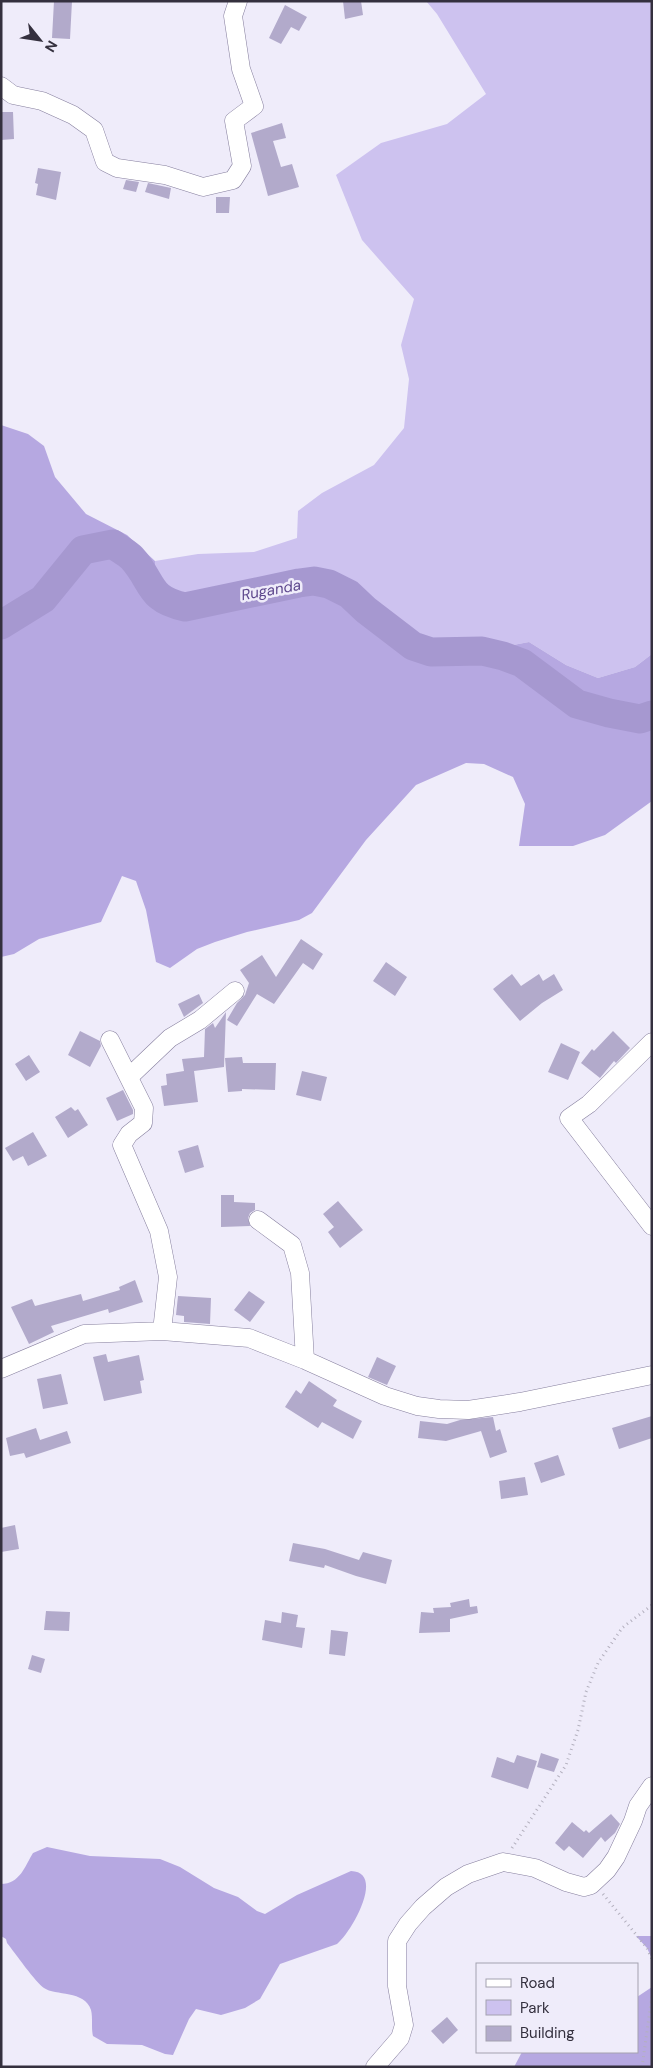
<svg xmlns="http://www.w3.org/2000/svg" width="653" height="2068" viewBox="0 0 653 2068" font-family="'DM Sans',sans-serif">
	<style>
		.green { fill: #cdc2ef }
		.forest { fill: #b6a8e1 }
		.lines { fill: none; stroke-linecap: round; stroke-linejoin: round }
		.river { stroke: #a698d0; stroke-width: 29 }
		.building { fill: #b2aacb }
		.minor-casing { stroke: #867f9e; stroke-width: 19 }
		.path { stroke: #b3b0be; stroke-width: 3; stroke-dasharray: 1 4; stroke-linecap: butt }
		.minor { stroke: #fff; stroke-width: 18 }
		.labels { text-anchor: middle; stroke-width: 5; stroke-linejoin: round; paint-order: stroke }
		.water-label { font-size: 15px; font-style: italic; fill: #5d478d; stroke: #efecfa }
	</style>
	<rect width="100%" height="100%" fill="#efecfa"/>
	<path class="green" d="M426,1H652V654L635,667L598,678L566,665L529,642L482,651L431,652L413,646L366,610L349,594L315,581L299,583L185,607L169,604L157,595L155,561L198,554L254,552L297,538L298,511L322,493L374,465L404,428L409,379L401,345L414,299L362,240L336,175L381,143L447,124L486,94L437,14Z"/>
	<path class="forest" d="M1,425L28,434L44,446L55,477L86,514L127,535L155,561L157,595L169,604L185,607L299,583L314,581L329,584L349,594L366,610L413,646L431,652L482,651L529,642L566,665L598,678L635,667L652,654V801L605,835L573,846H519L525,804L513,777L484,764L466,763L416,785L366,840L312,913L299,920L247,932L215,942L197,949L170,968L156,962L146,910L136,881L122,876L101,922L39,939L14,954L1,957Z
		M47,1847L90,1856L160,1859L180,1867L214,1888L238,1897L257,1911L265,1914L297,1895L351,1871C386,1872 351,1933 337,1944L280,1964L260,1999L245,2008L221,2015L196,2009L189,2019L173,2055L165,2054L142,2045L107,2044L93,2036C91,2028 93,2018 91,2010C85,1990 55,1996 44,1988C36,1983 15,1953 7,1943L6,1939L1,1936V1884C20,1884 25,1866 33,1853Z
		M636,1936H652V1959L647,1948Z
		M652,1987V2067H514L522,2052H637V1997Z"/>
	<g class="lines">
		<path class="river" d="M1,625L43,599L83,550L113,544C119,549 127,553 132,558C154,582 147,599 185,607L299,583L314,581L329,584L349,594L366,610L413,646L431,652L482,651L503,656L522,663L577,704L609,713L640,719L652,715"/>
	</g>
	<path class="building" d="M54,1H72L70,39L52,38Z
		M343,1H361L363,15L345,19Z
		M285,5L307,17L299,31L291,27L281,44L269,38Z
		M1,112H13L14,139L1,140Z
		M282,123L286,138L273,141L281,167L292,164L299,187L268,196L251,133Z
		M38,168L61,172L56,200L36,195L38,184L35,183Z
		M126,180L139,182L136,192L123,189Z
		M148,183L171,188L169,199L145,192Z
		M216,197H230L229,213H216Z
		M301,939L323,954L313,970L303,963L274,1004L257,994L237,1026L227,1020L237,1003L245,995L249,983L240,970L262,955L276,977Z
		M386,962L407,977L395,996L373,981Z
		M512,974L521,986L539,974L543,981L554,974L563,990L542,1003L520,1021L493,989Z
		M199,994L203,1003L184,1017L178,1004Z
		M226,1012L224,1067L194,1071L198,1102L164,1106L161,1086L167,1085L166,1074L184,1071L182,1059L204,1057L205,1029L213,1023L215,1028Z
		M80,1031L100,1041L101,1046L90,1067L68,1055Z
		M613,1031L630,1048L616,1063L614,1061L600,1078L581,1063L592,1049L594,1051Z
		M561,1043L580,1052L568,1080L548,1072Z
		M29,1055L40,1072L26,1081L15,1064Z
		M242,1057L243,1063H276L275,1090L242,1089V1091L228,1092L225,1058Z
		M302,1071L327,1077L321,1101L296,1095Z
		M123,1090L133,1110V1114L117,1121L106,1098Z
		M71,1107L75,1111L78,1109L88,1125L68,1138L55,1117Z
		M33,1132L47,1156L28,1166L23,1156L13,1161L5,1148Z
		M198,1145L204,1167L185,1173L178,1151Z
		M221,1195H234V1202L255,1203V1210L250,1213L248,1218L250,1226L221,1227Z
		M338,1201L363,1230L340,1248L328,1232L334,1227L323,1214Z
		M135,1280L143,1302L109,1313L108,1309L51,1326L54,1332L29,1344L11,1307L32,1299L35,1306L81,1294L83,1301L120,1290L119,1287Z
		M249,1291L265,1302L250,1322L234,1310Z
		M178,1296L211,1298L210,1324L184,1322V1316L176,1315Z
		M106,1354L108,1362L139,1355L144,1380L140,1381L142,1393L104,1401L93,1357Z
		M377,1357L396,1366L387,1385L368,1377Z
		M61,1374L68,1404L43,1409L37,1379Z
		M309,1381L337,1400L333,1406L362,1421L353,1439L322,1422L318,1428L285,1407L296,1390L301,1394Z
		M652,1416V1438L619,1449L612,1428Z
		M493,1417L496,1431L500,1429L507,1452L490,1458L481,1431L446,1441L418,1438L420,1421L447,1424L460,1420Z
		M36,1428L40,1440L67,1431L71,1443L26,1458L24,1453L10,1456L6,1438Z
		M558,1455L565,1475L541,1483L534,1463Z
		M525,1477L528,1495L501,1499L499,1481Z
		M15,1525L19,1549L1,1552V1528Z
		M293,1543L325,1549L359,1560L363,1552L392,1560L386,1584L356,1576L325,1565L324,1568L289,1561Z
		M469,1599L470,1607L477,1606L478,1613L450,1619V1632L419,1633L421,1612L434,1613L433,1608L451,1607L450,1603Z
		M46,1611L70,1612L69,1631L44,1630Z
		M282,1612L298,1615L296,1627L305,1628L302,1648L262,1640L265,1620L281,1623Z
		M331,1630L348,1632L345,1656L329,1654Z
		M32,1655L45,1659L41,1673L28,1669Z
		M541,1753L559,1759L554,1772L537,1767Z
		M517,1755L537,1761L528,1789L491,1777L497,1757L514,1763Z
		M611,1814L620,1824L615,1833L605,1842L601,1837L583,1858L569,1846L564,1851L555,1843L572,1822L584,1832L586,1830L589,1833Z
		M447,2017L458,2030L443,2044L431,2031Z"/>
	<g class="lines">
		<g class="minor-casing">
			<path id="minor" d="M1,86L13,95L42,101L73,115L94,130L105,162L117,168L165,175L203,187L233,180L242,166L234,121L254,106L241,69L233,16L238,1
				M110,1040L144,1108L143,1123L129,1134L122,1145L159,1231L168,1277L162,1331
				M652,1042L589,1104L569,1118L652,1226
				M129,1077L170,1038L200,1020L235,991
				M258,1220L292,1245L300,1273L305,1360
				M1,1369L84,1334L162,1331L249,1338L305,1360L385,1396L417,1406L439,1409L468,1410L520,1402L652,1375
				M375,2067L400,2038L404,2025L397,1986V1941L408,1924L423,1907L446,1887L468,1874L503,1862L535,1868L566,1882L584,1887L591,1885L607,1870L616,1857L633,1821L638,1806L652,1786"/>
		</g>
		<path class="path" d="M512,1848L566,1765L578,1730L586,1692L598,1663L622,1628L652,1605
			M603,1894L647,1948L652,1959
			M642,2067L652,1996"/>
		<use href="#minor" class="minor"/>
	</g>
	<g class="labels">
		<g class="water-label">
			<text transform="translate(271 590) rotate(-10)" y="5">Ruganda</text>
		</g>
	</g>
	<rect width="653" height="2068" fill="none" stroke="#34303e" stroke-width="5"/>
	<rect x="476" y="1963" width="162" height="90" fill="#efecfa" stroke="#a4a1af"/>
	<rect x="486" y="1979" width="25" height="8" fill="#ffffff" stroke="#a4a1af"/>
	<text x="520" y="1988" font-size="15" fill="#34303e">Road</text>
	<rect x="486" y="2000" width="25" height="15" fill="#cdc2ef" stroke="#a4a1af"/>
	<text x="520" y="2013" font-size="15" fill="#34303e">Park</text>
	<rect x="486" y="2026" width="25" height="15" fill="#b2aacb" stroke="#a4a1af"/>
	<text x="520" y="2038" font-size="15" fill="#34303e">Building</text>
	<g transform="translate(40 40) rotate(120)" stroke="#efecfa" stroke-width="4" paint-order="stroke">
	<path d="M0-4L9 19L0 12L-9 19Z" fill="#34303e"/>
	<text y="-8" font-size="14" font-weight="bold" text-anchor="middle" fill="#34303e">N</text>
	</g>
</svg>
